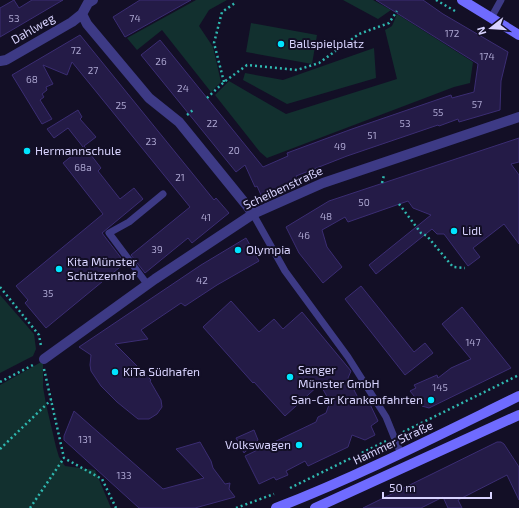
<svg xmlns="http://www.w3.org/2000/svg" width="519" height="508" viewBox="0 0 519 508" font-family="'Exo 2',sans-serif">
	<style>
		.green { fill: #12302f }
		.building { fill: #241b47; stroke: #3b2d73 }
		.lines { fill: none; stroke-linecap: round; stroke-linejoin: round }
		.path { stroke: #2fb8b0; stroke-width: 2.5; stroke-dasharray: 2 3; stroke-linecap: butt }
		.lane { stroke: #3d3a85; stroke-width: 7 }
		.street { stroke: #3d3a85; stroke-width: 10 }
		.secondary { stroke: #6f6bff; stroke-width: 10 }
		.poi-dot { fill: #00e5ff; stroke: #130f26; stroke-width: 1.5 }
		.labels { text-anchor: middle; stroke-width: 4; stroke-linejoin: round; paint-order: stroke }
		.number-label { font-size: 10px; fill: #aca6d1 }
		.street-label { font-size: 12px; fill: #d9d4ff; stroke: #130f26 }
		.poi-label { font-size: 12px; fill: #d9d4ff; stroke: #130f26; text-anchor: start }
	</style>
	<rect width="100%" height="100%" fill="#130f26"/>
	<path class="green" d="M196,0H227L209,10L199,26L213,47L221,82L211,92L162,30L137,50L127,38Z
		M343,0H373L391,10L378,19Z
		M397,14L473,62L470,83L454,87L267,158L260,152L215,95L229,81L286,114L397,79L385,30L392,26Z
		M251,23L317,35L312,64L246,52Z
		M374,48L376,78L287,104L243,80L245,73L283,80Z
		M0,295L34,334L36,349L33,356L0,373Z
		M43,361V387L46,404L56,447L59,457L65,466L95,470L111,508H0V385Z"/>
	<path class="building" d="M14,0L19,8L32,0H63L0,37V8Z
		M140,0H191L125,37L113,17Z
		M376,0H423L443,14L508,52L501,81L500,110L459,122L458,119L439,126L438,125L347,156L296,176L297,179L261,195L257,186L255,187L245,165L236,172L141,55L160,40L263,167L288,156L287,153L352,129L451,95L452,98L474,92L478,64Z
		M80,35L214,200L216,198L229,213L192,243L188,238L145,273L131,255L190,207L72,62L67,75L43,65L53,84L46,87L47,90L42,94L44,97L40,100L52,119L42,124L12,75Z
		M78,110L82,117L80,119L96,137L84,146L101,168L98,171L120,199L134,188L143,199L102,233L125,263L46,328L25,303L28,300L16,286L103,214L63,163L83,147L68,128L54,138L47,129Z
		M519,138V162L511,164L519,175V244L504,224L473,248L480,257L468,266L444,234H437L432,229L376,274L369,265L431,215L413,208L408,201L348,222L345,217L322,230L327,247L342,267L323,283L299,253L286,227L329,201Z
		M246,238L259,261L217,285L185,306L181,303L141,330L148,339L115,344L151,380L150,381L161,400L162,407L157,414L149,419H138L117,402L101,386L91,371L90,365L91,355L79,347L201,265Z
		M361,286L414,352L425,343L433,353L405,375L345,299Z
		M231,301L259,332L274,319L283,329L302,312L351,371L348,378L359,400L367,398L378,421L371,426L375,435L365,440L352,435L348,447L308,466L305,461L286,471L288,475L276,480L274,477L259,484L245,456L316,422L318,417L326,413L330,402L320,384L285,416L254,382L253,383L203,327Z
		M462,307L511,368L429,408L422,406L410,391L416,388L414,385L437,375L438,378L451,368L471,359L442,324Z
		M74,411L163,489L204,478L176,449L200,442L211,461L213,468L225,484L230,483L229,489L235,497L195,508H139L64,440V436Z
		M254,430L258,440L244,453L236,438Z
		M497,442H501L504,444L519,467V500L507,475L458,500L462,508H448L443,497L421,508H363Z"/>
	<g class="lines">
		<path class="path" d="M436,0L455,11
			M224,82L214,43L222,12L235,3
			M207,98L224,82L247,65L297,70L319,63L359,34L389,23L397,11
			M187,115L193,110
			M382,183L384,175
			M399,204L421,233L427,236L453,267L465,268
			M0,287L39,335L41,346
			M44,369L64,458L102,479L116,508
			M0,382L33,365
			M403,432L519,375
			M0,449L51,400
			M290,488L386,441
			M30,508L64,458
			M236,508L274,494"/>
		<path class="lane" d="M491,18L501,0
			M253,214L285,271L348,357L386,417L401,454
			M147,284L109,233L129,222L163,194"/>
		<path class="street" d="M82,14L87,24L149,98L179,122L248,207L253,214
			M0,61L6,60L72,22L82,14L88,3L93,0
			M44,359L155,279L253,214L323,183L519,117"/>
		<path class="secondary" d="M462,0L519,35
			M276,508C359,476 439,435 519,396
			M315,508L519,415"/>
	</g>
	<g class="poi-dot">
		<circle cx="281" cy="44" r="4"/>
		<circle cx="27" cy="151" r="4"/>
		<circle cx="454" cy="231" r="4"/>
		<circle cx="238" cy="250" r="4"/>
		<circle cx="59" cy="269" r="4"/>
		<circle cx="115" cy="372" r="4"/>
		<circle cx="290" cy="377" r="4"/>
		<circle cx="431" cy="400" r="4"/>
		<circle cx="299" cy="445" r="4"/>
	</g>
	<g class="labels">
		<g class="number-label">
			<text x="14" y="22">53</text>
			<text x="135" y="22">74</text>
			<text x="452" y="37">172</text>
			<text x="76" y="54">72</text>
			<text x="487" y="60">174</text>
			<text x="161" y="65">26</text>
			<text x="93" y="74">27</text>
			<text x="32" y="83">68</text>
			<text x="183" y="92">24</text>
			<text x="477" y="108">57</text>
			<text x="121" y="109">25</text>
			<text x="438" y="116">55</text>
			<text x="212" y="127">22</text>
			<text x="405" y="127">53</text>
			<text x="372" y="139">51</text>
			<text x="151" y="145">23</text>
			<text x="340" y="150">49</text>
			<text x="234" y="154">20</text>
			<text x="83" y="171">68a</text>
			<text x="180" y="181">21</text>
			<text x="364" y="206">50</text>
			<text x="326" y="220">48</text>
			<text x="206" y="221">41</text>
			<text x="304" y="239">46</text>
			<text x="157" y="253">39</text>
			<text x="202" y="284">42</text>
			<text x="48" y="297">35</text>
			<text x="473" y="346">147</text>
			<text x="440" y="391">145</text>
			<text x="85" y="443">131</text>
			<text x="124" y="479">133</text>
		</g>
		<g class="street-label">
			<text transform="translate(33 29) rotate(-30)" y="4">Dahlweg</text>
			<text transform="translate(283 188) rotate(-25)" y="4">Scheibenstraße</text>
			<text transform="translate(393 443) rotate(-25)" y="4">Hammer Straße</text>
		</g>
		<g class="poi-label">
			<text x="289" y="48">Ballspielplatz</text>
			<text x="35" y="155">Hermannschule</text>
			<text x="462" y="235">Lidl</text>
			<text x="246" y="254">Olympia</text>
			<text x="67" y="266">Kita Münster<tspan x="67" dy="14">Schützenhof</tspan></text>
			<text x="298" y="374">Senger<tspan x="298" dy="14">Münster GmbH</tspan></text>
			<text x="123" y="376">KiTa Südhafen</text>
			<text x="423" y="404" text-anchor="end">San-Car Krankenfahrten</text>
			<text x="291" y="449" text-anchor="end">Volkswagen</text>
		</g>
	</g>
	<g transform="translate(491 28) rotate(253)" stroke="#130f26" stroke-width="3" paint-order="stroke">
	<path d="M0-3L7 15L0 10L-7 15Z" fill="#d9d4ff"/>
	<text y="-6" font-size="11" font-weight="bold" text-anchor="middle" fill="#d9d4ff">N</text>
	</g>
	<path d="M383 492v6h108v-6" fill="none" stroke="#d9d4ff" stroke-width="2"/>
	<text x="389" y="492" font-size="12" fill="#d9d4ff" stroke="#130f26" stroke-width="3" paint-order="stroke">50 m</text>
</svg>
